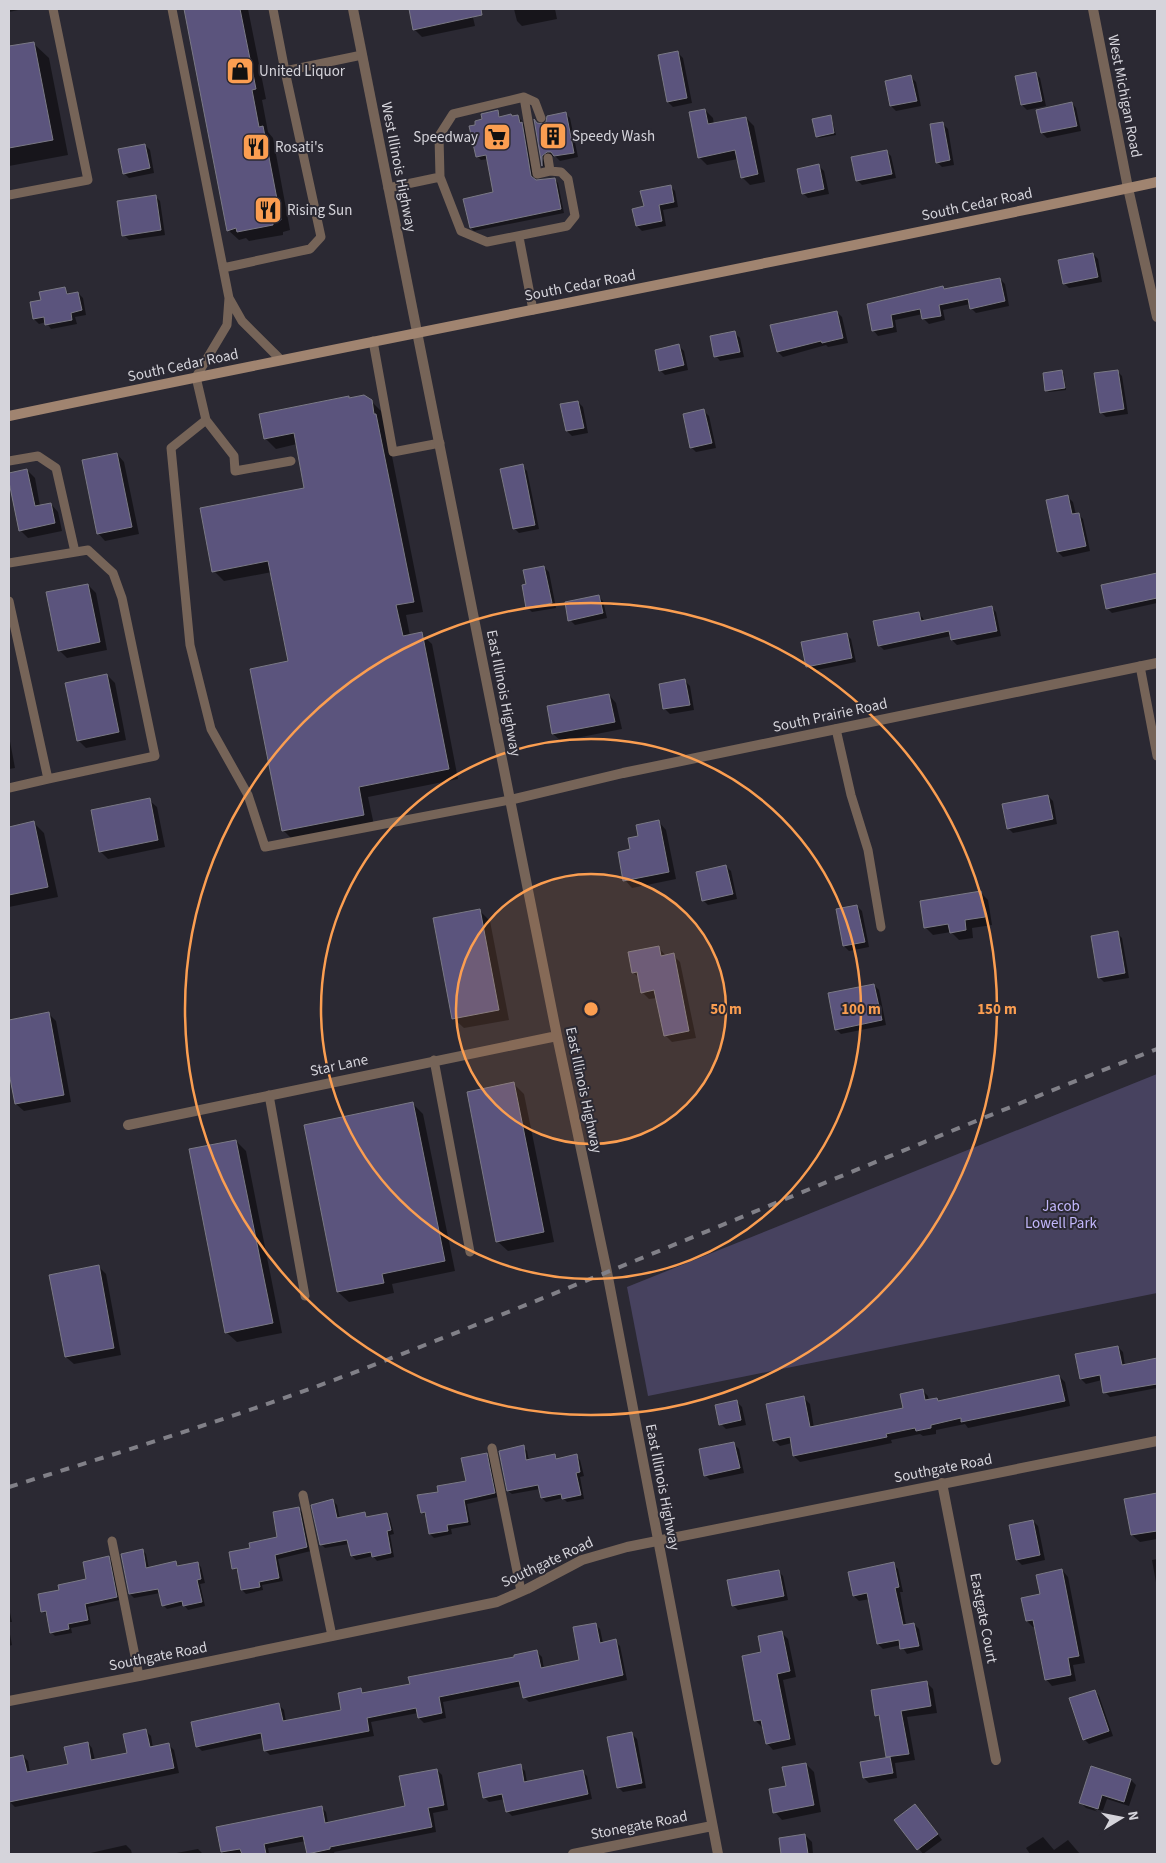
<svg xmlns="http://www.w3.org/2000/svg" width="1166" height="1863" viewBox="0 0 1166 1863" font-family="'Source Sans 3',sans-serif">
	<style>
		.green { fill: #47425f }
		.shadow { fill: #0007 }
		.building { fill: #5b547d; stroke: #7a7985 }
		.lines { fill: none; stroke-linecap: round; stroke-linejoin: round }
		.service { stroke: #766458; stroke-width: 9 }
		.minor { stroke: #766458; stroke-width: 10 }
		.tertiary { stroke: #766458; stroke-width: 10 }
		.secondary { stroke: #a08470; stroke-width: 10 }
		.rail { stroke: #818088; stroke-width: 4; stroke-dasharray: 9 9; stroke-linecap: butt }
		.ring { fill: none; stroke: #fb9e51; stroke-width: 2.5 }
		.labels { text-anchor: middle; stroke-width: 4; stroke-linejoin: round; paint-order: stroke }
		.poi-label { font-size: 15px; fill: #d5d4db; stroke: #2b2933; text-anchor: start }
		.street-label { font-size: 15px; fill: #d5d4db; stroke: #2b2933 }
		.park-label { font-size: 15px; fill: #c2b7fb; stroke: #2b2933 }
		.centre { fill: #fb9e51; stroke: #2b2933; stroke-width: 2.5 }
		.ring-label { font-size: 15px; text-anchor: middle; font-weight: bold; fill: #fb9e51; stroke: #2b2933; stroke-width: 4; stroke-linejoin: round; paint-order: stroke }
	</style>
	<rect width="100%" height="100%" fill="#2b2933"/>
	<path class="green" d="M1157,1074V1293L648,1396L627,1287Z"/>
	<path class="shadow" d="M9,9H23L9,12Z
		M185,9H248L266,99L262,100L268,132L273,138L290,230L283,232V235L249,241L246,238L239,240L228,230Z
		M410,9H471L475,26L422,37L414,29Z
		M514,9H555L557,19L522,26L517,21Z
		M33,43L49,58L68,155L9,166V48Z
		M678,53L683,58L692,103L673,107L668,102L660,56Z
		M1035,73L1040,78L1046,106L1027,110L1022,105Z
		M911,77L916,82L921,106L896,111L891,106L886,82Z
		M1072,103L1076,108L1081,131L1047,138L1042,133Z
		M705,110L713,118L714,125L746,118L754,126L765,182L750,185L742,177L738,159L707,165L699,157Z
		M497,111L501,118L518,117L522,121L525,127L535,180L554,179L558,183L564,213L474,231L470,227L495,193L488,159L481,160L477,156V126Z
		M565,113L570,118L578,157L560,161L556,157L552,156L547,169L543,166L536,123L543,125Z
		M830,117L832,119L836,135L819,138L817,136Z
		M943,124L948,129L954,165L942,167L937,162Z
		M145,145L150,150L154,173L129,178L124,173Z
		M886,151L891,156L896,178L862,185L857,180Z
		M819,166L824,171L829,194L808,198L803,193Z
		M670,186L675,191L678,207L663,210L666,226L642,231L637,226L634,210L645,207Z
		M155,196L160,201L165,235L129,240L124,235Z
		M1093,254L1098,259L1102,282L1069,288L1064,283Z
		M1000,279L1005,284L1009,306L976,313L971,308L970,304L943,310L945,320L929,324L924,319L923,314L895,320L897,332L878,336L874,331L868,305L943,287L945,290Z
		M65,289L70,295L78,293L83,298L86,315L75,317L77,324L51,329L46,322L39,324L34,319L31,303L42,301Z
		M837,312L842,317L848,343L828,347L826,345L783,357L778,352Z
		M735,333L740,338L744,357L720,361L716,356Z
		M679,346L684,351L688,370L665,375L660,370Z
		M1117,371L1122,376L1128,414L1106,417L1101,412Z
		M1062,372L1064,374L1066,390L1049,392L1047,390Z
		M350,399L371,401L382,412L386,426L423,612L406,615L410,636L421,634L432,644L458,779L368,797L374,825L294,841L283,830L290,662L272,572L224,581L214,571L306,489L297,444L276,449L265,438Z
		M578,402L583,407L588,433L572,436L567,431Z
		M704,411L709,416L716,448L696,452L691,447Z
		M117,454L124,462L139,534L105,541L98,533Z
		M522,466L527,471L539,529L519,533L514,528Z
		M27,470L35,478L40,506L51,504L58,512L62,531L28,538L20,530L9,474Z
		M1068,497L1073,502L1076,515L1078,514L1083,519L1090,551L1063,557L1058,552Z
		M544,567L549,572L556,608L532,612L527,607L528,585Z
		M1157,574V603L1112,613L1107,608L1102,586Z
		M88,585L96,593L107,650L67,658L59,650Z
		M598,596L603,601L607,618L575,625L570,620Z
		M991,607L996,612L1001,636L957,645L952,640L951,636L884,650L879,645L918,613L923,618L924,621Z
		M846,634L851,639L856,662L812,671L807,666Z
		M107,675L115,683L126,740L86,748L78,740Z
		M685,681L690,686L694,710L670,714L665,709L661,685Z
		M609,695L616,703L622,729L561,741L553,734Z
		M9,736L15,768L9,769Z
		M1048,796L1053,801L1057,824L1013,833L1008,828Z
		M149,800L157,807L165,847L108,859L100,851Z
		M659,822L666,830L676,879L632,888L625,880L632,850L639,837Z
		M34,823L44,833L58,897L9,907V828Z
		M726,866L731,871L737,899L708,905L703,900Z
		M980,892L988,900L992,925L972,928L973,938L959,940L951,932L933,935L925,927Z
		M857,906L862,911L869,947L849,951L844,946Z
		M480,911L490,921L509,1020L464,1028L453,1018Z
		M1117,933L1122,938L1129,978L1104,982L1099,977Z
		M658,947L666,956L673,955L680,962L696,1038L672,1042L665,1035L657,998L649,999L642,992L639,978L633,972Z
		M874,985L879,990L886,1025L841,1034L836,1029Z
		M48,1013L56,1021L71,1102L24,1111L16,1104L9,1066V1021Z
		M514,1084L524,1094L554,1242L508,1251L497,1241Z
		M413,1104L423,1114L455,1271L392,1284L394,1293L349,1302L338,1292L305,1126Z
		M236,1141L246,1151L282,1333L237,1342L226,1332Z
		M98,1266L106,1274L121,1355L74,1364L66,1357Z
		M1118,1347L1123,1352L1125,1366L1157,1359V1388L1110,1397L1105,1392L1102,1380L1086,1384L1081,1379Z
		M1059,1376L1065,1382L1070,1406L968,1428L965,1424L936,1430V1434L923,1436L920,1434L891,1440L892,1443L800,1462L794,1456L792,1443L780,1446L774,1440L804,1398L810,1404L814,1428L904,1409L922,1390L928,1396L929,1401L937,1399L940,1402Z
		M737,1402L742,1407L746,1425L726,1429L721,1424Z
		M734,1444L739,1449L744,1473L710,1480L705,1475Z
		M523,1447L527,1451L529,1461L555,1455L559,1460L576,1456L580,1460L584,1476L580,1477L584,1499L567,1502L563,1498L546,1502L542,1498L540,1489L512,1494L508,1491Z
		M486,1454L490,1458L498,1497L467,1504L471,1525L451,1529L452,1534L434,1538L430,1534L426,1516L422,1512L467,1482Z
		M1157,1494V1539L1140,1542L1132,1535L1126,1500Z
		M333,1501L337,1505L340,1519L364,1514L369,1518L387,1514L390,1518L394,1534L390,1535L394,1557L377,1561L373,1556L356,1560L352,1556L349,1544L325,1548L321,1544Z
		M299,1509L303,1513L311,1551L278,1559L283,1581L262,1585L263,1590L246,1594L242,1590L239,1572L234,1568L252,1549L279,1538Z
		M1033,1521L1038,1526L1045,1560L1022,1565L1017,1560L1010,1526Z
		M142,1550L146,1554L149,1569L175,1563L180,1567L197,1563L201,1567L205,1583L200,1584L205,1606L188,1610L184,1605L167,1609L163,1605L160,1593L134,1598L130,1594Z
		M108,1558L112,1562L120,1600L88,1607L91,1624L71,1628L72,1633L55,1636L51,1632L48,1615L42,1611L60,1591L88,1580Z
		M1157,1559V1588L1152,1560Z
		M893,1564L898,1569L903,1592H900L906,1625L914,1624L919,1629L923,1650L907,1654L901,1645L883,1649L878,1644L870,1599L859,1601L854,1596Z
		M1062,1570L1068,1577L1085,1663L1073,1665L1076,1681L1052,1686L1046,1679L1036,1627H1033L1027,1621L1042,1595Z
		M778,1571L783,1576L788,1600L738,1610L733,1605Z
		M9,1608L12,1622H9Z
		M595,1624L600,1629L603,1643L615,1641L620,1646L627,1680L529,1702L524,1697L522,1686L443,1702L446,1718L424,1723L419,1718L418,1713L371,1722L374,1736L270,1755L265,1750L263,1738L202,1751L197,1746L279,1705L284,1710L286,1722L342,1711L360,1689L365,1694L411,1685L537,1652L542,1657L544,1669L581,1661Z
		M9,1629L12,1645L9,1646Z
		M782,1633L788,1639L796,1677L783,1680L796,1745L773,1750L767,1743L764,1726L762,1727L755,1720L763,1653Z
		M926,1682L933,1689L937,1713L907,1717L915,1760L895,1763L897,1778L869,1783L864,1778L861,1763L889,1758L881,1719L876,1715Z
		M1094,1691L1099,1696L1113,1736L1089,1744L1084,1739Z
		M146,1731L151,1736L153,1748L169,1745L174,1750L179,1773L15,1807L10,1802L9,1759L23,1756L28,1761L30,1773L69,1765L88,1743L92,1748L95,1760L128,1754Z
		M632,1734L637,1739L646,1788L623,1792L618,1787Z
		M806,1764L814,1772L821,1812L782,1820L775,1812L787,1787Z
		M520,1766L525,1771L527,1782L582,1771L587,1776L592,1799L512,1816L507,1811L505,1799L489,1802L484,1797Z
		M437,1770L442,1775L448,1810L433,1813L436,1832L334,1852L335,1854H309L306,1841L268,1848L269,1854H225L222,1852L321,1807L326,1812L328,1823L406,1807Z
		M1131,1780L1136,1785L1129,1806L1107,1799L1102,1813L1086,1808L1081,1803Z
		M920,1810L942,1840L923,1854L896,1820Z
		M805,1835L812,1842L813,1854H783L780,1839Z
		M1043,1837L1054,1850L1068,1840L1080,1854H1030L1026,1848Z
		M126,1845L131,1850L132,1854H86Z
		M198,1849L203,1854H171Z"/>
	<path class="building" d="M184,9H240L256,89L252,90L259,127L263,126L281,220L273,222V225L237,232L236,228L227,231Z
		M409,9H481L482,15L413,30Z
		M34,42L53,140L9,148V46Z
		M678,51L687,98L667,102L658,55Z
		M1036,72L1042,101L1021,105L1015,76Z
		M911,75L917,101L890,106L885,81Z
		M1072,102L1077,126L1041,133L1036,110Z
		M705,109L708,124L746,117L758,174L741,178L735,150L698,158L689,112Z
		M498,110L499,117L511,114L512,116L518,115L520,123L522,122L531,176L536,180L555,178L561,209L470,228L463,199L493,192L486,155L476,157L469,126L475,125V121L482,119L481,114Z
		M566,112L574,153L554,156L551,152H547L542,156V166L534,119L537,123L543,124L546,122L547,116Z
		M831,115L834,133L816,137L812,119Z
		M943,122L950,160L936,163L930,124Z
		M145,144L150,168L123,174L118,149Z
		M887,150L892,174L856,181L851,157Z
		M819,164L824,189L802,194L797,169Z
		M671,185L674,202L659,205L662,221L636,226L632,209L644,206L640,191Z
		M156,195L161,230L122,236L117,201Z
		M1093,253L1098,277L1063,284L1058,260Z
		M1000,278L1005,301L970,309L968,299L939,305L941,316L922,319L920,309L891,315L893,327L872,331L867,304L943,286L944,289Z
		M65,287L67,294L78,292L82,310L71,313L72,320L45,325L44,317L33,319L30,302L41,300L39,292Z
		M837,311L843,338L822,343L821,341L777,352L770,325Z
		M735,331L740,352L714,357L710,336Z
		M679,344L684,365L659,371L655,350Z
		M1062,370L1065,388L1045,391L1043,373Z
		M1118,370L1124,409L1100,413L1094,373Z
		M364,395L372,400L374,414H376L414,602L396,605L403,636L422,632L449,769L359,787L364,815L282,831L250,669L288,661L268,561L212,572L200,508L304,488L294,433L264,439L259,414L349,396V398Z
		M578,401L584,428L566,431L560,404Z
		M704,409L712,443L690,448L683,414Z
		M117,453L132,527L97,534L82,460Z
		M523,464L535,525L513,529L500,469Z
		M27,469L35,506L51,503L55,523L19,531L9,482V473Z
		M1068,495L1072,514L1079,513L1086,546L1057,552L1046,500Z
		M544,566L552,603L526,608L522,585L526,584L523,570Z
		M1157,573V598L1106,609L1101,585Z
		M88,584L100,642L58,651L46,592Z
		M599,595L603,613L568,621L565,602Z
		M992,606L997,631L951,640L949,631L878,646L873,621L919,612L921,621Z
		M847,633L852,658L806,667L801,642Z
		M107,674L119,732L77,741L65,683Z
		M685,679L690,705L663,709L659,684Z
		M609,694L615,722L552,734L547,706Z
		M1048,795L1053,819L1007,829L1002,804Z
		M150,798L158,840L99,852L91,810Z
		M659,820L669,872L623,881L618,852L630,849L628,838L638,836L636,825Z
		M34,821L48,887L9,895V827Z
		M726,865L733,894L702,901L696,872Z
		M981,891L985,917L965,920L966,930L950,933L948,924L924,928L920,901Z
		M857,905L865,942L843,946L836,909Z
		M480,909L499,1010L452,1019L433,918Z
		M1118,931L1125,973L1098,978L1091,936Z
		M659,946L661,956L674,953L689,1031L664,1036L654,990L641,993L637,972L632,973L628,952Z
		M874,984L882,1020L835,1030L828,993Z
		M49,1012L64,1095L15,1104L9,1073V1020Z
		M514,1082L544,1232L496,1242L467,1092Z
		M413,1102L445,1261L382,1274L384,1283L337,1292L304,1125Z
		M236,1140L273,1323L225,1333L189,1149Z
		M99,1265L114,1348L65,1357L49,1275Z
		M1118,1346L1122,1365L1157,1358V1384L1103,1393L1100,1375L1080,1379L1075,1354Z
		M1059,1375L1065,1401L961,1422V1418L931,1425V1428L916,1431L915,1428L886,1434L887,1437L793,1456L790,1437L773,1441L766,1404L804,1396L810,1427L903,1408L900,1394L923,1389L925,1400L937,1398L938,1401Z
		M737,1400L741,1420L719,1425L715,1405Z
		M734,1442L740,1468L704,1476L699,1449Z
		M524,1445L526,1460L555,1454L556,1459L577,1454L580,1472L576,1473L581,1495L562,1499L561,1494L541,1498L538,1485L507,1491L499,1451Z
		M487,1453L495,1493L464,1500L468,1522L447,1525L448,1531L429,1534L425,1512L421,1513L417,1495L438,1492L437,1486L466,1481L461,1458Z
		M1157,1493V1531L1131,1535L1124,1499Z
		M333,1499L337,1518L365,1512L366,1517L387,1513L391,1530L387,1531L391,1553L372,1557L371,1552L351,1556L347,1540L320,1545L311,1505Z
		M299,1507L307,1547L275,1555L279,1578L259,1582L260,1587L241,1590L237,1568L232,1569L229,1552L250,1548L249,1543L277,1537L273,1512Z
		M1033,1520L1040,1555L1016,1560L1009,1525Z
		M143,1549L146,1568L176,1561L177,1566L198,1562L201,1579L197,1580L202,1602L183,1606L182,1601L162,1606L158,1589L129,1594L121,1554Z
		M109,1556L117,1597L85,1604L88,1620L68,1624L69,1629L50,1633L46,1611L41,1612L38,1594L59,1590L58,1585L86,1579L83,1562Z
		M894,1562L899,1587L895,1588L903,1625L914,1623L919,1646L900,1649L899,1640L877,1644L867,1593L853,1596L848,1572Z
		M1062,1569L1079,1656L1068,1658L1071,1675L1045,1680L1033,1620L1026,1621L1021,1598L1040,1594L1036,1575Z
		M779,1570L784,1596L732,1606L727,1580Z
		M596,1623L600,1643L616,1639L623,1675L523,1698L519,1681L439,1697L442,1713L418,1718L416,1708L367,1718L369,1731L264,1751L261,1733L196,1747L191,1722L279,1703L283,1721L341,1710L338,1693L361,1688L362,1693L410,1684L408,1677L514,1657V1655L537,1650L541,1668L579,1660L573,1627Z
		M782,1631L790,1671L777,1674L790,1739L766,1744L761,1720L754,1721L742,1656L761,1652L758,1636Z
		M927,1681L931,1706L901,1711L909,1754L886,1757L879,1715L875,1716L871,1690Z
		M1095,1690L1109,1731L1083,1740L1069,1698Z
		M146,1729L150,1747L169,1743L174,1768L9,1802V1758L23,1755L27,1772L68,1764L64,1747L88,1742L91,1760L127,1753L123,1734Z
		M632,1732L642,1783L617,1788L607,1737Z
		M890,1757L893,1773L863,1778L860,1762Z
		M806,1763L814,1805L773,1813L769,1789L786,1786L782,1767Z
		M521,1764L524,1782L583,1770L588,1794L506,1812L502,1794L483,1798L478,1773Z
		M1091,1766L1131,1779L1124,1802L1102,1795L1098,1809L1079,1803Z
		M437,1769L444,1805L428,1808L432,1827L330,1847V1849L307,1854L303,1836L264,1844L266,1854H242L240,1849L221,1852L216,1827L322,1806L325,1823L405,1806L399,1776Z
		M915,1804L938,1834L917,1850L894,1820Z
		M805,1834L808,1854H781L779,1838Z"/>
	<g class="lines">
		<path class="service" d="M172,9L229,298L227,325L196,377L206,420L234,456L235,471L291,461
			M273,9L285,71L362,55
			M524,97L535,102L541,118
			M548,158L550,171
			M388,188L440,177L461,231L487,242L567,226L575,216L568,179L561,172L550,171L537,174L524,97L453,114L439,136L440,177
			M9,195L88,180L53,9
			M519,237L533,310
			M223,268L310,249L321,237L285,71
			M229,298L242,321L281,360
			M373,341L393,452L440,443
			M206,420L171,448L190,645L211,729L248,795L265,847L510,800
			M9,461L38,456L56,468L75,552
			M9,563L88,550L113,573L122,598L155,756L48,779
			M9,601L48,779L9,788
			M1140,666L1157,756
			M836,729L851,795L868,850L881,927
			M434,1060L470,1252
			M269,1095L305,1296
			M492,1448L521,1591
			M303,1495L332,1636
			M112,1541L139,1676"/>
		<path class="minor" d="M1093,9L1128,188L1157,317
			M417,332L557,1036L607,1272L718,1854
			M510,800L623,773L1157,663
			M128,1125L557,1036
			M942,1483L996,1760
			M9,1701L139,1676L497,1602L527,1589L582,1560L627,1547L1157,1441
			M573,1854L712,1826"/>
		<path class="tertiary" d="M353,9L417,332"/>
		<path class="secondary" d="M9,416C391,336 775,264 1157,182"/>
		<path class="rail" d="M9,1487C137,1447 265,1408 389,1359C647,1259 900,1149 1157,1049"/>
	</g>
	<circle cx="591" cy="1009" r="135" fill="#fb9e51" fill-opacity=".12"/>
	<g class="ring">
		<circle cx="591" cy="1009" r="135"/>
		<circle cx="591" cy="1009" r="270"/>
		<circle cx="591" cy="1009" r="406"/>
	</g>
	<defs>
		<g id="shop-square" transform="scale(1.4375)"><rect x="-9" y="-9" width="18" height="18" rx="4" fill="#fb9e51" stroke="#2b2933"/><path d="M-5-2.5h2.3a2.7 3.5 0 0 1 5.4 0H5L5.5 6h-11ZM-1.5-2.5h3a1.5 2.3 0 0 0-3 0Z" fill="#111"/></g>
		<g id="building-square" transform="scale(1.4375)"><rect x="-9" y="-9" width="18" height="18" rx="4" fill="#fb9e51" stroke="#2b2933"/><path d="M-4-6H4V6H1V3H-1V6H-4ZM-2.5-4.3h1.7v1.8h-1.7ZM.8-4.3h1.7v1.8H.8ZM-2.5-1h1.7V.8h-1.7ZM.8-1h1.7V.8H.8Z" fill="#111"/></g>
		<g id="supermarket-square" transform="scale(1.4375)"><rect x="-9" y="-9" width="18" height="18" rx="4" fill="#fb9e51" stroke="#2b2933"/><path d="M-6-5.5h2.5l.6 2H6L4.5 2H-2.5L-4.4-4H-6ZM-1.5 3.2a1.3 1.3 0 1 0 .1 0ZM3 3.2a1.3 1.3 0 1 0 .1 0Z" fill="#111"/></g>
		<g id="restaurant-square" transform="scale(1.4375)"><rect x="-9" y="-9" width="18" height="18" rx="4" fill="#fb9e51" stroke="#2b2933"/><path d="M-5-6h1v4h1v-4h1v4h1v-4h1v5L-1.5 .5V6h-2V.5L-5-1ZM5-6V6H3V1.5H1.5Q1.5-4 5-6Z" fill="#111"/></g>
	</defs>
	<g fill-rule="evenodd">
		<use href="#shop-square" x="240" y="71"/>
		<use href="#building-square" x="553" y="136"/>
		<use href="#supermarket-square" x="497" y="137"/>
		<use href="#restaurant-square" x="256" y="147"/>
		<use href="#restaurant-square" x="268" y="210"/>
	</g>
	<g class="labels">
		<g class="poi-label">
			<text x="259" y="76">United Liquor</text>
			<text x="572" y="141">Speedy Wash</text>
			<text x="478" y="142" text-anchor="end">Speedway</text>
			<text x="275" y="152">Rosati's</text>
			<text x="287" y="215">Rising Sun</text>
		</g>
		<g class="street-label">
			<text transform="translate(1125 96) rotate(79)" y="5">West Michigan Road</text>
			<text transform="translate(399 167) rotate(79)" y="5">West Illinois Highway</text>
			<text transform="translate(977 204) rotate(-12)" y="5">South Cedar Road</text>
			<text transform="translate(580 285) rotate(-11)" y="5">South Cedar Road</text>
			<text transform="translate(183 365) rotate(-12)" y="5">South Cedar Road</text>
			<text transform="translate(504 693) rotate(79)" y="5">East Illinois Highway</text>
			<text transform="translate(830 715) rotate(-12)" y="5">South Prairie Road</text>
			<text transform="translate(339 1065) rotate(-12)" y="5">Star Lane</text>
			<text transform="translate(584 1090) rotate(78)" y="5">East Illinois Highway</text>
			<text transform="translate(943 1468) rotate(-11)" y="5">Southgate Road</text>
			<text transform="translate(663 1487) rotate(79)" y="5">East Illinois Highway</text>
			<text transform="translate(547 1562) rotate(-25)" y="5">Southgate Road</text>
			<text transform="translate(984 1618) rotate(79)" y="5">Eastgate Court</text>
			<text transform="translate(158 1656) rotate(-11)" y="5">Southgate Road</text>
			<text transform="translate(639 1825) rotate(-11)" y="5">Stonegate Road</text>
		</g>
		<g class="park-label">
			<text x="1061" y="1211">Jacob<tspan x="1061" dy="17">Lowell Park</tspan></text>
		</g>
	</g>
	<circle cx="591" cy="1009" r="8" class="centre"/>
	<g class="ring-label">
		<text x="726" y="1014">50 m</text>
		<text x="861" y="1014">100 m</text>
		<text x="997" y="1014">150 m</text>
	</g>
	<rect width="1166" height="1863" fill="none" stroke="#d5d4db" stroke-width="20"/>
	<g transform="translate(1121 1818) rotate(80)" stroke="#2b2933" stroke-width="4" paint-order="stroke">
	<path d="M0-4L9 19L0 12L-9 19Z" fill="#d5d4db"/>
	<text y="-8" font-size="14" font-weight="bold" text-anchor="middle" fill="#d5d4db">N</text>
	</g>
</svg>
